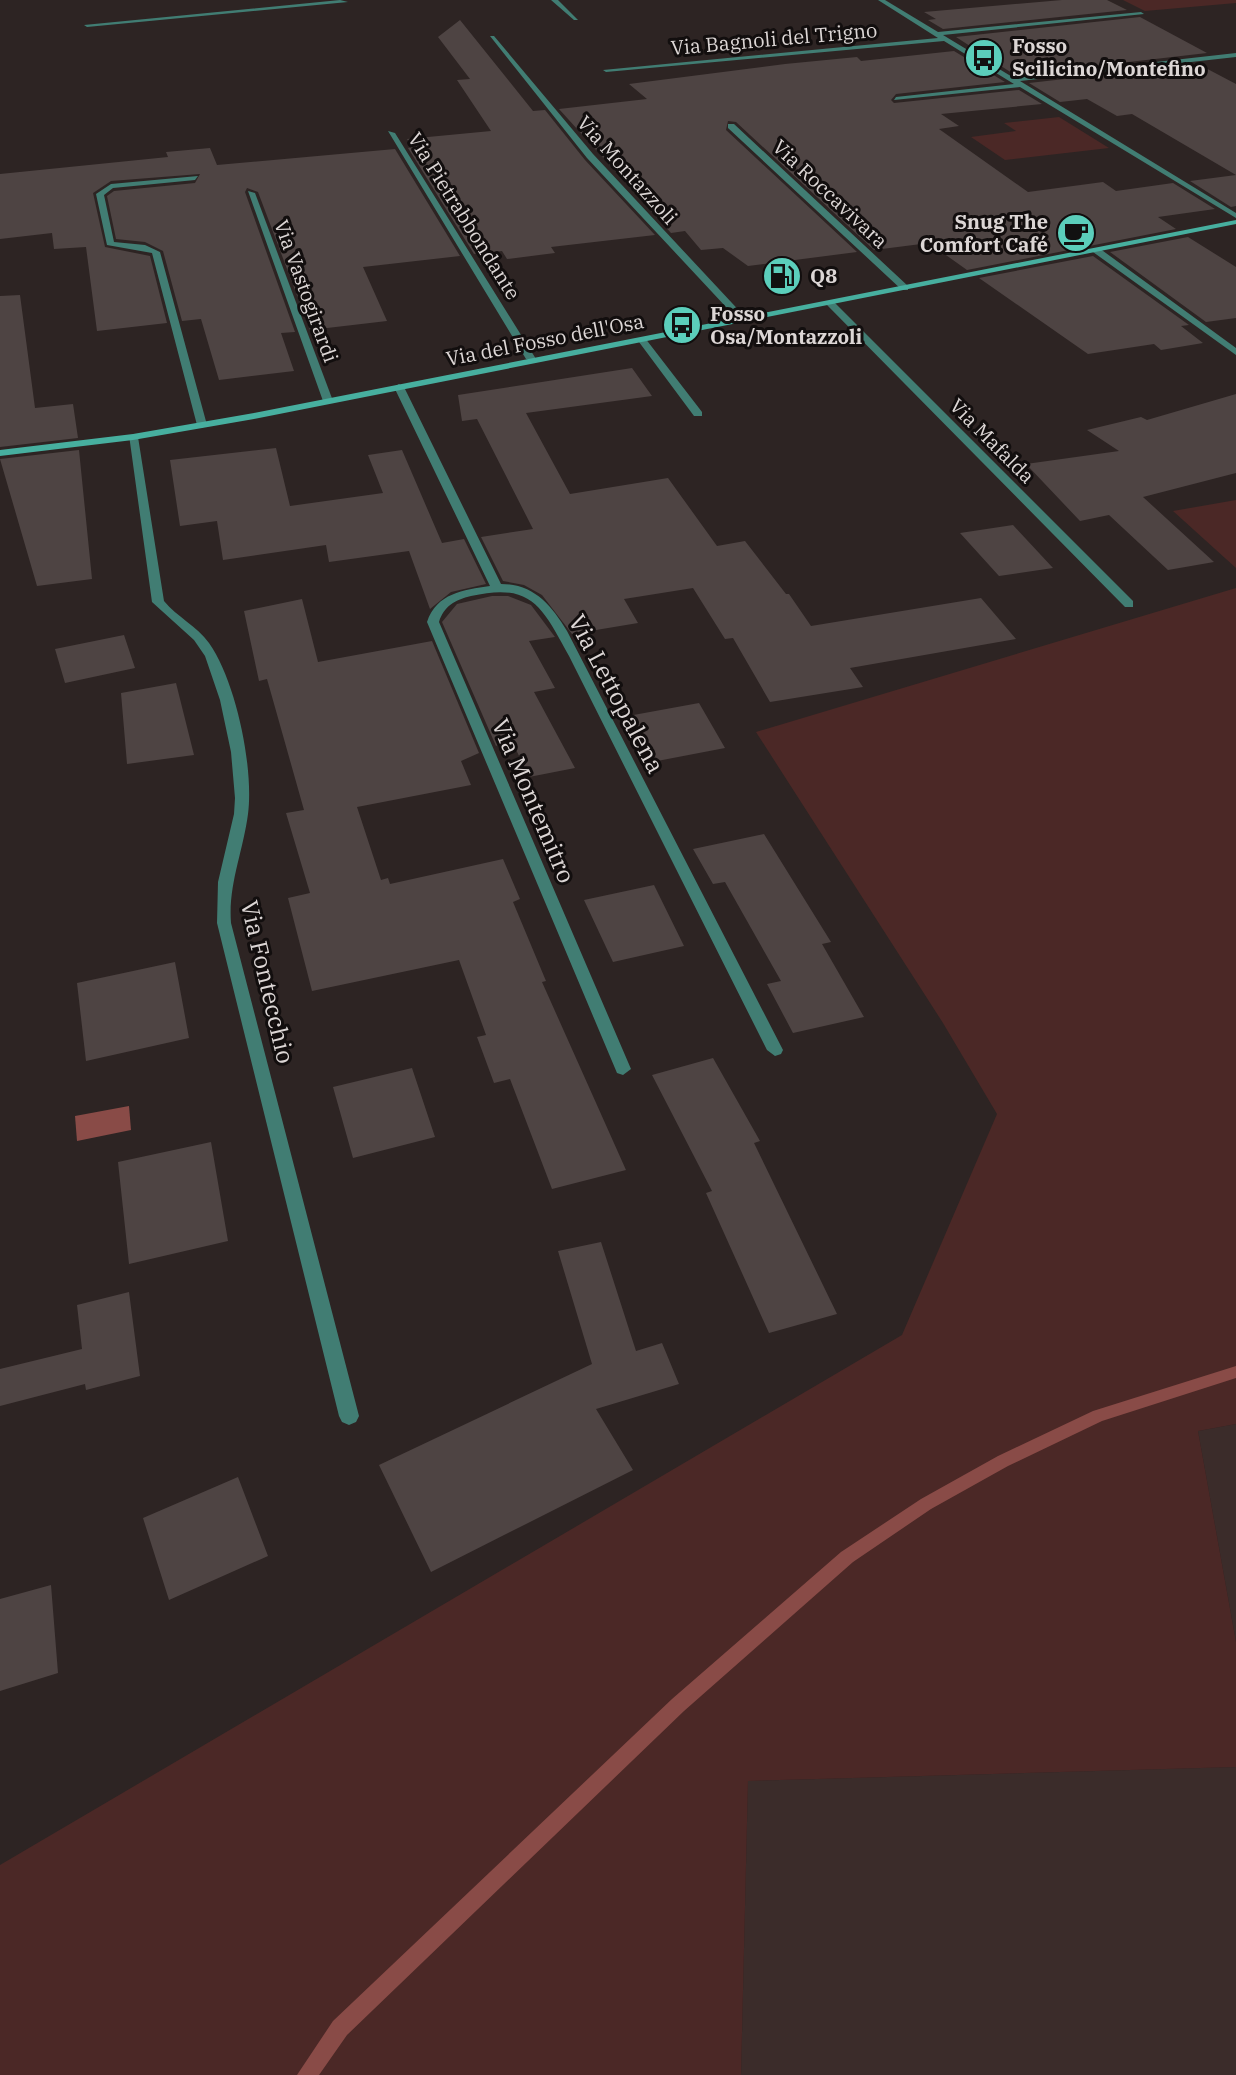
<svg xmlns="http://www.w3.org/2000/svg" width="1236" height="2075" viewBox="0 0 1236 2075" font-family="'IBM Plex Serif',serif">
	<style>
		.built { fill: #3b2c2a }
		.green { fill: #4b2826 }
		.water { fill: #894b47 }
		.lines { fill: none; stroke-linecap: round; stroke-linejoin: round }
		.stream { fill: #894b47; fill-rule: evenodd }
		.building { fill: #4e4443 }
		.street { fill: #417d73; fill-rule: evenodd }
		.secondary { fill: #47af9f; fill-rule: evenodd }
		.labels { text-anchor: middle; stroke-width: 6; stroke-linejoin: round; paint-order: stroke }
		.far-street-label { font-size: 20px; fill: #dcd6d5; stroke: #120e0e }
		.far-poi-label { font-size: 20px; font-weight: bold; fill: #dcd6d5; stroke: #120e0e; text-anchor: start }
		.street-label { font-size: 24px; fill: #dcd6d5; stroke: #120e0e }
	</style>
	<rect width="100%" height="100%" fill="#2d2423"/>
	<path class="built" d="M1236,1424V1642L1198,1431Z
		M1236,1767V2075H741L748,1781Z"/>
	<path class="green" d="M1123,0H1236V3L1145,11Z
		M1059,117L1109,148L1005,160L971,137L1016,131L1004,123Z
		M1236,500V568L1173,511Z
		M1236,588V1424L1198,1431L1236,1642V1767L748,1781L741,2075H0V1865L902,1335L997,1114L943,1023L756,732Z"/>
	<path class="water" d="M129,1106L131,1130L77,1141L75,1116Z"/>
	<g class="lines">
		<path class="stream" d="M1236,1366V1378L1102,1421L1008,1466L931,1509L853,1562L684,1711L347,2035L319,2075H297L333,2021L672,1699L841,1552L921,1499L998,1456L1093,1411Z"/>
	</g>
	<path class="building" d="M1062,0H1107L1127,10L943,29L928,20L936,19L924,12Z
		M1140,17L1207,53L1015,75L956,37Z
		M460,20L533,111L545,110L585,160L655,235L551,247L555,253L507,259L502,251L474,254L408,148L412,147L407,139L491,131L457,80L470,79L438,37Z
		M954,51L1005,82L896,94L891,100L894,103L1019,90L1042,104L941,114L959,126L939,129L1028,192L1103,182L1116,191L1173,183L1215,209L1158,217L1176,229L967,270L929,243L874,250L736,122L728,121L726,130L857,252L748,266L723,248L701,250L685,231L671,233L559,109L647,99L629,84L785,64L857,57L861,61Z
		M1198,64L1236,84V206L1231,207L1190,181L1236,175L1132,114L1117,116L1087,99L1060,102L1029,83Z
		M210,148L217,165L395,149L460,256L363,267L387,321L310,330L258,192L247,188L245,192L295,332L281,333L294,371L219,380L201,319L182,321L163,251L145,242L116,239L107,196L114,191L195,183L200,174L111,181L93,193L105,247L150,256L167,323L97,331L86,247L54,249L52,233L0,239V174L168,157L166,152Z
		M1188,237L1236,267V318L1206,322L1110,252Z
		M1093,256L1189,325L1181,326L1203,343L1161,350L1154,344L1088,354L979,278Z
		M20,295L35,408L73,404L78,438L0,447V296Z
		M632,368L652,396L526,413L570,494L668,478L717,546L745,541L786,594H789L811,626L981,598L1016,639L850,668L863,687L770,702L733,638L725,639L693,588L624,599L638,623L572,634L542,595L524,585L503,581L481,537L533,529L477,419L462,421L458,395Z
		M1236,394V473L1143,497L1214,562L1168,570L1109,515L1080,521L1026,464L1119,451L1087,430L1141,417L1147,420Z
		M276,448L290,506L383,493L368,455L402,450L442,543L464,539L486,584L451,592L430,609L409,551L329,562L326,545L223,560L217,521L180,526L170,460Z
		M79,450L92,579L37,586L0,459Z
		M1013,525L1053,568L999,576L960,533Z
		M492,596H508L531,605L555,637L529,641L555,688L534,692L575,768L529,777L511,739L496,746L442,622L457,604Z
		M302,599L318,662L432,641L479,753L461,761L471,785L357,807L381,880L388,878L390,884L503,859L520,899L513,902L546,981L542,982L626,1170L552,1189L510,1079L494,1083L477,1037L486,1035L459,960L312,991L288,898L310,893L286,813L304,810L267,679L259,681L244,611Z
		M124,635L135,668L65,683L55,649Z
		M176,683L194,755L127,764L121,693Z
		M699,703L725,748L652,762L628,716Z
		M764,834L831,942L822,944L864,1017L793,1033L767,984L781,981L725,882L713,884L693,849Z
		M654,885L684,946L613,962L584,900Z
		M175,962L189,1038L86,1061L77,983Z
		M713,1058L760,1141L754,1143L837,1314L769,1333L706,1193L712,1191L652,1075Z
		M412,1068L435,1137L353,1158L333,1087Z
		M211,1142L228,1241L129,1264L118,1162Z
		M601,1242L636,1351L662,1343L679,1384L596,1409L633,1470L431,1572L379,1465L592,1364L558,1251Z
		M129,1292L140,1376L86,1390L85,1384L0,1406V1369L82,1349L77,1305Z
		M238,1477L268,1556L169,1600L143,1518Z
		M51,1585L58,1673L0,1691V1599Z"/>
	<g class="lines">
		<path class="street" d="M340,0L348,2L87,27L84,25Z
			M551,0H558L578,20H574Z
			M878,0H885L938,32L1141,12L1144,14L943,35L1014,78L1236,53V57L1020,81L1236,213V218L1020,87L894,100L896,97L1014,84L944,41L606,72L603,70L938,38Z
			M490,36H494L593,154L746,318V322H740L587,158Z
			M728,124H734L908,286V290H902L728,128Z
			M388,131L395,133L536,359L534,361L526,359Z
			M198,176L195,180L113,188L104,195L114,242L145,245L160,252L207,425L202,428L197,425L152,253L107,245L96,194L111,184Z
			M248,191L255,193L333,401L331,403L323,401Z
			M1093,248H1099L1236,348V355L1093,252Z
			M827,301H833L1133,601V607H1125L827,305Z
			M639,338H645L702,412V416H694L639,342Z
			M399,384L404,387L501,584C534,584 551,605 567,631L783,1050L781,1054L775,1056L767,1050L569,656C542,607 532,582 471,596C455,600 444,606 439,622L631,1069L623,1075L617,1073L427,622C437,593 463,590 490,586L394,387Z
			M129,435L138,437L164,601C177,617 197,626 209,643C236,681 254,768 248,814C243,852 228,885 231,923L359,1416L356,1422L349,1425L342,1422L339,1416L217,923L218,882L234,814L235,798L231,752L220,700L205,656L194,640L152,602Z"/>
		<path class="secondary" d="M1236,220V224L254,419L133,440L0,456V450L133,434L254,413Z"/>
	</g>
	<defs>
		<g id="bus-disc" transform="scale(2)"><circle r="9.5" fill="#5bcebb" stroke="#120e0e"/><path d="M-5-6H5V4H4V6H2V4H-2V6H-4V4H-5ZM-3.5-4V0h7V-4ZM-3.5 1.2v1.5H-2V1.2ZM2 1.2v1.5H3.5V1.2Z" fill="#111"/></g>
		<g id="cafe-disc" transform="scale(2)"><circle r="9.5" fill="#5bcebb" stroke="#120e0e"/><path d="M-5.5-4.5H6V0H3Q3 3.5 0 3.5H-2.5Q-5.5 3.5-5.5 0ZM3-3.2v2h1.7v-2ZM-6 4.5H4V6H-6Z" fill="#111"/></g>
		<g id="fuel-disc" transform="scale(2)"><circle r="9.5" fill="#5bcebb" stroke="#120e0e"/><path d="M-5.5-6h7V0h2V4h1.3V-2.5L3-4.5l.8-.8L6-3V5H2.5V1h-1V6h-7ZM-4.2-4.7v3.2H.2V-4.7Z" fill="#111"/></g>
	</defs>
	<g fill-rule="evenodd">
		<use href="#bus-disc" x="984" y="58"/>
		<use href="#cafe-disc" x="1076" y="233"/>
		<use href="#fuel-disc" x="782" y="276"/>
		<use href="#bus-disc" x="682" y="325"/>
	</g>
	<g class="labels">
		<g class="far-street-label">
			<text transform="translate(774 39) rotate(-5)" y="7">Via Bagnoli del Trigno</text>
			<text transform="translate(627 170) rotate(48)" y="7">Via Montazzoli</text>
			<text transform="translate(830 194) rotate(43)" y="7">Via Roccavivara</text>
			<text transform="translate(464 216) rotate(58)" y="7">Via Pietrabbondante</text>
			<text transform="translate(306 291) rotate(70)" y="7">Via Vastogirardi</text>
			<text transform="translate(545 340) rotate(-11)" y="7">Via del Fosso dell'Osa</text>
			<text transform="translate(992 441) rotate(45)" y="7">Via Mafalda</text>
		</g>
		<g class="far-poi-label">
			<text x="1012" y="53">Fosso<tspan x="1012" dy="23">Scilicino/Montefino</tspan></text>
			<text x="1048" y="229" text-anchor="end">Snug The<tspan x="1048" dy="23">Comfort Café</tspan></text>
			<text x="810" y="283">Q8</text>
			<text x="710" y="321">Fosso<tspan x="710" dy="23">Osa/Montazzoli</tspan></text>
		</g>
		<g class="street-label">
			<text transform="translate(616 694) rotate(62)" y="8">Via Lettopalena</text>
			<text transform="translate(533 801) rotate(67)" y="8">Via Montemitro</text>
			<text transform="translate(267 982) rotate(77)" y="8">Via Fontecchio</text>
		</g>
	</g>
</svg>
